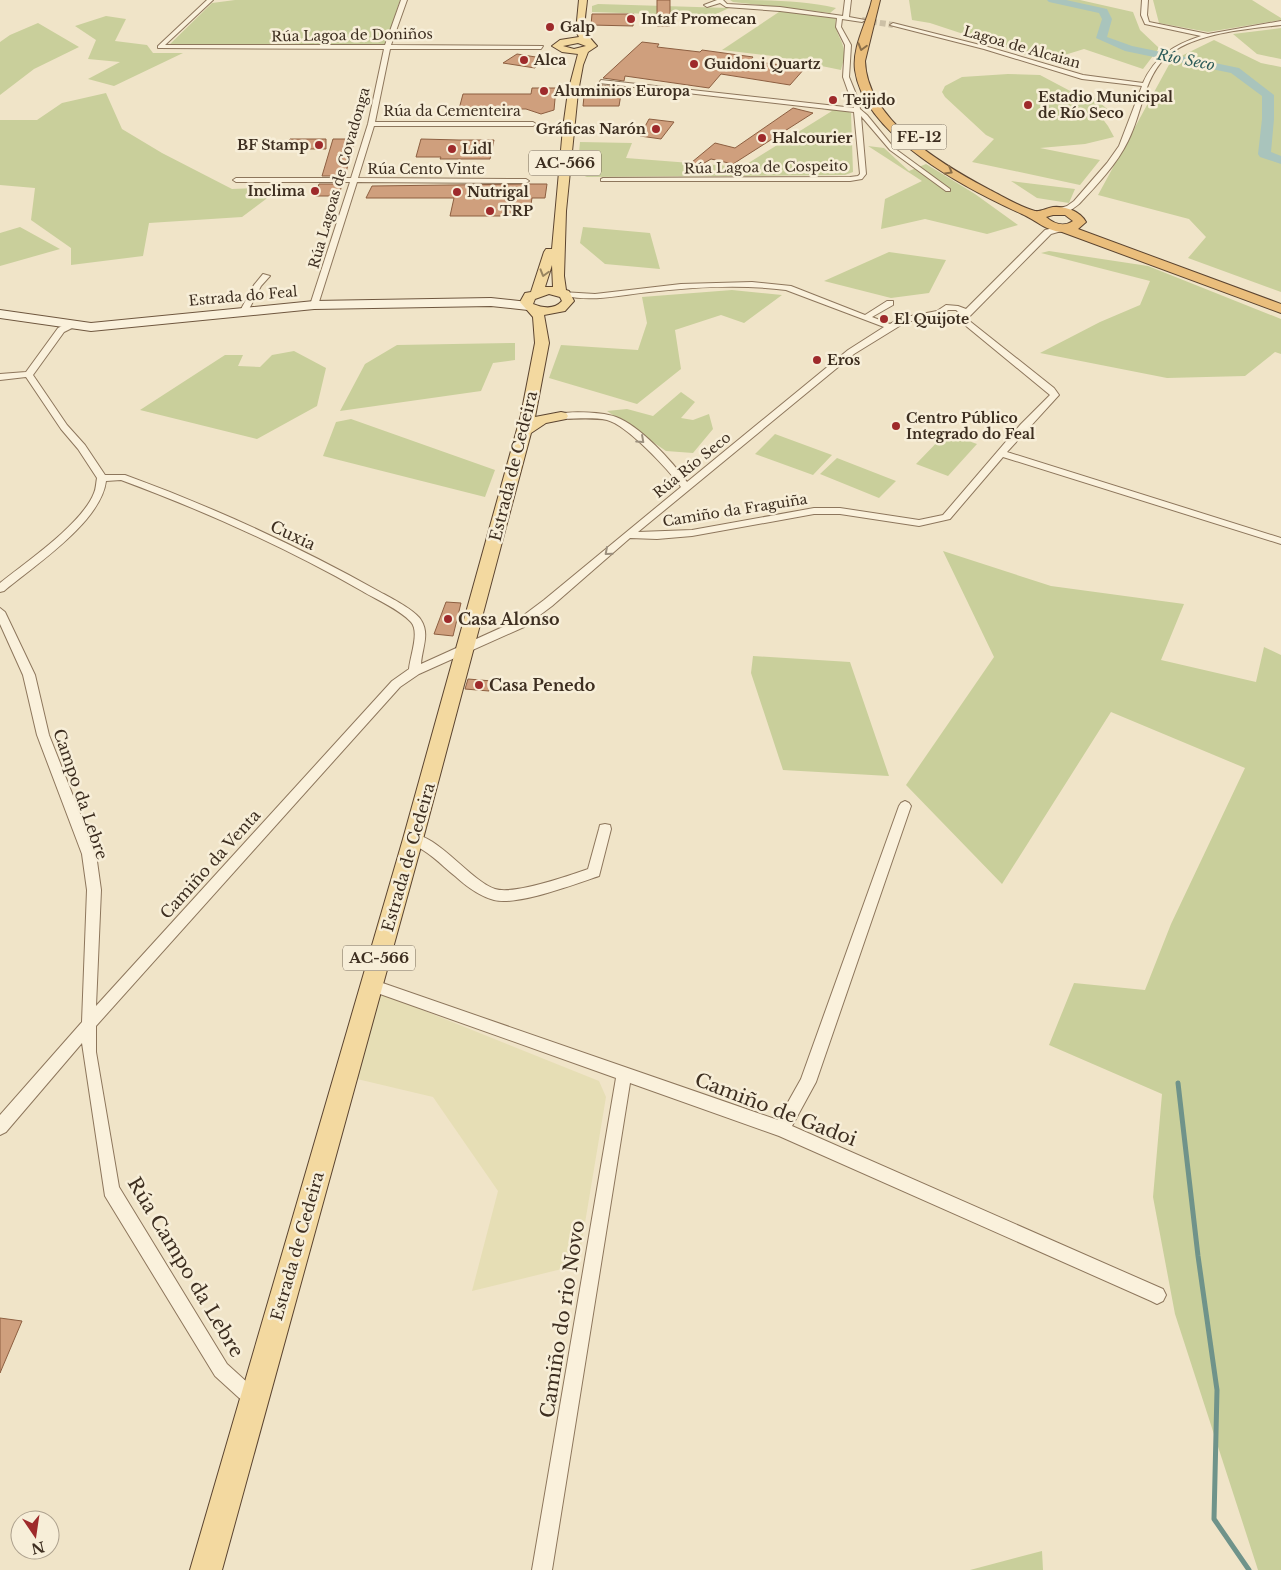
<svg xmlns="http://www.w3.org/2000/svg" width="1281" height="1570" viewBox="0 0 1281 1570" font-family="'Libre Baskerville',serif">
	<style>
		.farmland { fill: #e6deb5 }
		.green { fill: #c9cf9b }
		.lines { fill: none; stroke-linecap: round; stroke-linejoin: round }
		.stream { stroke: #6f938a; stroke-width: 5 }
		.river { fill: #a9c4bc; fill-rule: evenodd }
		.building { fill: #cf9f7d; stroke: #8d5f41 }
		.minor-tunnel { stroke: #ccc0a6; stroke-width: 6; stroke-dasharray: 6 3; stroke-linecap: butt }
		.minor-casing { stroke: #8d765c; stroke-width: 2 }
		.secondary-casing { stroke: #6f573f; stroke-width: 2 }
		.primary-casing { stroke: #5b4430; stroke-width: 2 }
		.trunk-casing { stroke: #5b4430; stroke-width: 2 }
		.minor { fill: #faf1dc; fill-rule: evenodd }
		.secondary { fill: #faf1dc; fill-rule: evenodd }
		.primary { fill: #f3d9a0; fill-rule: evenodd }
		.trunk { fill: #eabe7c; fill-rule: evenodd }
		.oneway { stroke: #8b6f49 }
		.oneway2 { stroke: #988460 }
		.oneway3 { stroke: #9c907e }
		.poi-dot { fill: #9e2a2b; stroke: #f7eed8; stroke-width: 2 }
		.labels { text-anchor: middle; stroke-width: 5; stroke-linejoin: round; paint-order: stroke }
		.far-poi-label { font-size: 14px; font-weight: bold; fill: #3d2e20; stroke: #f7eed8; text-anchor: start }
		.far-street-label { font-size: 14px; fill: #3d2e20; stroke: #f7eed8 }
		.far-water-label { font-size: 15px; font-style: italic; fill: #2f5d5a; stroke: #f7eed8 }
		.shield { fill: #f7eed8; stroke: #756857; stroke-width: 1 }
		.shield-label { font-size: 15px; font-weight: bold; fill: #3d2e20 }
		.street-label { font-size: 16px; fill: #3d2e20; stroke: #f7eed8 }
		.poi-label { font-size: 16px; font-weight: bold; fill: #3d2e20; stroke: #f7eed8; text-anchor: start }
		.near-street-label { font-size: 19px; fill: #3d2e20; stroke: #f7eed8 }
	</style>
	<rect width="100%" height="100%" fill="#f0e4c8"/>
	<path class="farmland" d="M380,993L599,1081L606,1097L578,1265L472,1291L498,1191L433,1097L357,1079Z"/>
	<path class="green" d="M235,0H400L386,43L381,46H168L212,3Z
		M730,0C766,0 802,0 836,8L830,13L733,2Z
		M909,0H1080L1133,12L1140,30L1159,48L1143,69L1084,49L1045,61L930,23L912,20Z
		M1153,0H1252L1281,18V20L1208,32L1159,23Z
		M598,4L729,8L712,16L592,12V6Z
		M782,10L836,18C833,33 844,39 844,53C845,58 842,65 841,70L773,56L722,50Z
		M106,16L126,19L115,41L147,45L153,53H183L114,86L88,79L120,62L88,59L96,40L75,26Z
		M38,23L79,47L34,69L0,95V42L10,35Z
		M1281,28V59L1257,54L1233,34Z
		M1214,40L1261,63L1281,67V292L1188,258L1206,237L1189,219L1098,195L1171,61Z
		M1008,74L1040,75L1074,93L1087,92L1112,113L1099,114L1108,126L1114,137L1085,144L1040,148L1100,160L1080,185L972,162L994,139L986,135L945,97L942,92L945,86L962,77Z
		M106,93L122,129L162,153L232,189L282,187L242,217L149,223L143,256L71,265V248L31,220L35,188L0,185V120H37L62,103Z
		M826,108L844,110L851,113L853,172L845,175L587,177L577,173L580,142L632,143L626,158L742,167L832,111L825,110Z
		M868,146L884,148L909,171L926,164L975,194L1018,225L987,234L925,219L881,229L885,199L922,181Z
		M1011,181L1075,189L1069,203L1037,198Z
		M20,227L60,249L0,266V233Z
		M583,227L650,233L660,269L605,264L580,243Z
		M1049,251L1148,266L1281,319V354L1275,352L1245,376L1167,378L1040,353L1100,322L1140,305L1150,281L1041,253Z
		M889,252L946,260L929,293L891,298L824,281Z
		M732,290L782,295L744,323L721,315L675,330L681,369L637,404L549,378L561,345L638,350L647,323L642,297Z
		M515,343V360L493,363L481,391L340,411L365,364L397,345Z
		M294,351L326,368L317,406L257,439L140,410L225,355H243L238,366L260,367L272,355Z
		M681,392L695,402L681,418L693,420L709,414L713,429L693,453L666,451L607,411L627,409L653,416Z
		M351,419L495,470L485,497L323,456L336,422Z
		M946,433L977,444L948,476L916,464Z
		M775,434L832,455L813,475L755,454Z
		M837,458L896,481L879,498L820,474Z
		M943,551L1051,586L1184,604L1161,660L1256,682L1264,647L1281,655V1570H1258L1175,1314L1153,1197L1162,1094L1049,1045L1074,983L1145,990L1171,924L1245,768L1111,712L1002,884L906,785L994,657Z
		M753,656L850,662L889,776L783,770L751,673Z
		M1042,1551L1043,1570H970Z"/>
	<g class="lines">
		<path class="stream" d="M1178,1083L1198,1256L1217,1390L1214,1519L1249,1570"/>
		<path class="river" d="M1047,0H1066L1107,9L1112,19L1107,37L1132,46L1239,68L1274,95V119L1271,152L1281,156V164L1260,157L1258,154L1262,119V96L1231,73L1125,51L1096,38L1102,19L1099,13L1049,2Z"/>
	</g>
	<path class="building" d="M657,0H670V26H657Z
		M592,14H634L633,26L591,25Z
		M642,42L659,44L657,47L700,52L702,50L753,57L750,61L805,68L790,85L721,74L709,88L625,76L624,81L603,78Z
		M517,54L542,58L535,68L503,63Z
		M602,85L622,88L619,106H583L585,87H602Z
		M532,88H556L554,110L541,114L526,109H459L463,94H531Z
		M793,108L813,113L733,164L711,159L689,172L686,167L715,143L735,148Z
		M649,119L674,122L661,139L640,136Z
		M290,139H326V149H284Z
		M333,139H348L346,142H354L345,176H322Z
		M421,139L459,140H494L490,159H440L441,157H416Z
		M319,184H342L339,196H315Z
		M528,184H547L545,198H532L529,216H450L454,198H366L372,186Z
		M446,602L461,603L453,636L434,634Z
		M468,679L492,681L489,691L465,689Z
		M0,1318L22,1321L0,1373Z"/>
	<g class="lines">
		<path class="minor-tunnel" d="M862,20L893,25"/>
		<g class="minor-casing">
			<path id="minor" d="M207,0H213L165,45H385L401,0H407L391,45L543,46L541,49H390L375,122H533L536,124L533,126H374L358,178L526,179L529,181L526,183L357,182L318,305L311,307L310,305L350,182H236L233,180L236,178H351L368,124L384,49L158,48V46Z
				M717,0H723L727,4L780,7L843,16L845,0H851L849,17L865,20L862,22L842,19L841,27L851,45L849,77L858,99L860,109L867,115L894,148L950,189V191H946L890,150L861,116L866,174L862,179L850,181H601V179L603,178L850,177L858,176L860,174L854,112L599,83L601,80L854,108L843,77L845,45L836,27L837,18L780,11L726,7L720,3L707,7L704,5Z
				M1142,0H1148L1147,15L1149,22L1208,34L1281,21V25C1246,29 1192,33 1165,58C1143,80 1142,114 1128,141C1117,164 1097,185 1079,204C1073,209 1066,214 1057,213V209L1067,206L1074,201L1107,163L1119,146L1142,86L1082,79L984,49L890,25L893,23L988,47L1083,75L1143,83C1155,56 1174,45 1201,36L1145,24L1141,15Z
				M1062,226L1066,228L1065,230L1051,234L967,319L1054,388L1059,395L1007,452L1281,538V544L1003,457L950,519L919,526L840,514H814L692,536L657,539L630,538L552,606L524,627L419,674L400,687L96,1026V1052L119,1187L227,1364L260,1394L263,1400L260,1406L254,1409L248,1406L215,1376L105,1196L82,1043L6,1132L0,1135V1115L82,1022L87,890L82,854L37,735L23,675L0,624V608L5,612L35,675L49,735L96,854L101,890L96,1006L392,681L409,669C410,656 420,632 411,622C399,609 377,600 362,591C287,548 202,510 121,480L106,481C101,522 35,565 4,591L0,592V583C26,562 82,524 94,493C96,489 96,483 97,478L78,449L61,429L26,377L0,380V374L26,372L58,328L66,324H72V328L64,332L33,375L67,425L85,445L105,475H125C213,507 300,547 380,592C391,598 415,610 421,620C430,634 422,648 421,664L516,621L544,600L681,487C669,470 627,425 607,420C592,417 576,419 561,419L556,416L558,414C571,411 603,412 616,417C640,426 672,461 687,482L848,350L884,327L786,290C740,284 695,287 649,292C620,295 594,302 565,296L561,294L562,292L595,294L681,284L752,282L791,286L865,315L887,301H893V305L872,317L890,324L901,318L937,311L946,305L958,306L966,309L1045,230ZM948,310H956L962,315L951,317L945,313ZM938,316L946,321H960L1050,395L1021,424L943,515L919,520L840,508H814L692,530L638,532L854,354L906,322Z
				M263,274L270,276L261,286L247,313H241L240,311L254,285Z
				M905,801L909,803L911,806L816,1082L792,1126L1163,1289L1166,1295L1163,1301L1157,1304L1151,1301L779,1136L630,1083L552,1570H532L616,1078L366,989L364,985L366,981L371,979L778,1120L801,1079L899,806L901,803Z
				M605,824L610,825L611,829L599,876C575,884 518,906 494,900C479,896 466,886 455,876C440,864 427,849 408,843L406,839L408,835C432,828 470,881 495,889C514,895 568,876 588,869L599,829L600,825Z"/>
		</g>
		<g class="secondary-casing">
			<path id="secondary" d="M491,298L528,302L534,306L528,310L491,306L314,309L91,331L0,318V310L91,323L314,301Z"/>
		</g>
		<g class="primary-casing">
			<path id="primary" d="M579,0H587C585,23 580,28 597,46L588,52L583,65L578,92L566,211L564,276L566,290L569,291L574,301L565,311L544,315L549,343L535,417L561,412L566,413L568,416L566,419L546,423L531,433L423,839L222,1570H190L403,839L521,415L535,343L533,317L520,302L525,293L531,292L544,252L546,249H552L563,128L568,92L578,54L562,52L552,46L560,40L579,37L576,31ZM578,43L586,46L574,49L563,46ZM552,265L553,287H545ZM549,294L560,297L562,301C554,310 543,308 533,304L535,299Z"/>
		</g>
		<g class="trunk-casing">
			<path id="trunk" d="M872,0H880L865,61C867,121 943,165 990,190C1004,197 1020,207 1035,211C1040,212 1047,208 1053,207C1066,206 1080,211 1086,222L1078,229L1281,304V313L1062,232C1046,231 1036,220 1022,214C967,189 864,136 855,70C852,46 867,23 872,0ZM1053,215H1065L1073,221C1064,227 1054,224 1046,217Z"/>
		</g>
		<use href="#minor" class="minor"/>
		<use href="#secondary" class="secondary"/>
		<use href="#primary" class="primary"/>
		<use href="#trunk" class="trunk"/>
	</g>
	<defs><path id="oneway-chevron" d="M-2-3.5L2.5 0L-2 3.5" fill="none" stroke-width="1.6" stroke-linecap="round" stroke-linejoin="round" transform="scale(1.25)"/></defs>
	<g class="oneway">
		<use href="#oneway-chevron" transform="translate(862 47) rotate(106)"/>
		<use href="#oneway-chevron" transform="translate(949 171) rotate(31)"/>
	</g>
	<use class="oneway2" href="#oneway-chevron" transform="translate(544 273) rotate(106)"/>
	<g class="oneway3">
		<use href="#oneway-chevron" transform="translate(641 440) rotate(42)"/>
		<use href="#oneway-chevron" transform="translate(608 552) rotate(139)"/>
	</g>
	<g class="poi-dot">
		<circle cx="631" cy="19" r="5"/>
		<circle cx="550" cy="27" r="5"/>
		<circle cx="524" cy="60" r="5"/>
		<circle cx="694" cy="64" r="5"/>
		<circle cx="544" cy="91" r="5"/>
		<circle cx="833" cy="100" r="5"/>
		<circle cx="1028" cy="105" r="5"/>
		<circle cx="656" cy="129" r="5"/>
		<circle cx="762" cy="138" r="5"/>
		<circle cx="319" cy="145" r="5"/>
		<circle cx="452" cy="149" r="5"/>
		<circle cx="315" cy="191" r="5"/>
		<circle cx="457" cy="192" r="5"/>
		<circle cx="490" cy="211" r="5"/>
		<circle cx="884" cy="319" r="5"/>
		<circle cx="817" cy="360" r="5"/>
		<circle cx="896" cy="426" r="5"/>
		<circle cx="448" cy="619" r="5"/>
		<circle cx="479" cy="685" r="5"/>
	</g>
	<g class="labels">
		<g class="far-poi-label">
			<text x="641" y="24">Intaf Promecan</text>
			<text x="560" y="32">Galp</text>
			<text x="534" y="65">Alca</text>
			<text x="704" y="69">Guidoni Quartz</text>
			<text x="554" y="96">Aluminios Europa</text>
			<text x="1038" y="102">Estadio Municipal<tspan x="1038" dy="16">de Río Seco</tspan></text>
			<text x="843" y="105">Teijido</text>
			<text x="646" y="134" text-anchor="end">Gráficas Narón</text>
			<text x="772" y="143">Halcourier</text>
			<text x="309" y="150" text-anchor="end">BF Stamp</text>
			<text x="462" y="154">Lidl</text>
			<text x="305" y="196" text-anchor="end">Inclima</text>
			<text x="467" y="197">Nutrigal</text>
			<text x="500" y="216">TRP</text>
			<text x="894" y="324">El Quijote</text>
			<text x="827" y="365">Eros</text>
			<text x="906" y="423">Centro Público<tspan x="906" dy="16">Integrado do Feal</tspan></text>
		</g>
		<g class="far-street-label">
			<text transform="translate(352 35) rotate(-1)" y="5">Rúa Lagoa de Doniños</text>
			<text transform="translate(1022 47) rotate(16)" y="5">Lagoa de Alcaian</text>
			<text x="452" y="116">Rúa da Cementeira</text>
			<text transform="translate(766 167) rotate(-1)" y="5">Rúa Lagoa de Cospeito</text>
			<text x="426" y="174">Rúa Cento Vinte</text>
			<text transform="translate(339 178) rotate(-74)" y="5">Rúa Lagoas de Covadonga</text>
			<text transform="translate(243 296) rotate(-5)" y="5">Estrada do Feal</text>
			<text transform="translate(692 465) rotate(-39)" y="5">Rúa Río Seco</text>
			<text transform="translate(735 510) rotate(-9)" y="5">Camiño da Fraguiña</text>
		</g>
		<g class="far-water-label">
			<text transform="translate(1186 60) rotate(11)" y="5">Río Seco</text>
		</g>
		<g class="shield">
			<rect x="891.5" y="124.5" width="55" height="25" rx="4"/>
			<rect x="529" y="150.5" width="72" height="25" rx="4"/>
			<rect x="343" y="945.5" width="72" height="25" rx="4"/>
		</g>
		<g class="shield-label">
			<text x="919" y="142">FE-12</text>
			<text x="565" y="168">AC-566</text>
			<text x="379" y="963">AC-566</text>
		</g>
		<g class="street-label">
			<text transform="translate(513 466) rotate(-76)" y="6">Estrada de Cedeira</text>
			<text transform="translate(293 535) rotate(25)" y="6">Cuxia</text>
			<text transform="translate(81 794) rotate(71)" y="6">Campo da Lebre</text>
			<text transform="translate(408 857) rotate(-74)" y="6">Estrada de Cedeira</text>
			<text transform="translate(210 864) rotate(-48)" y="6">Camiño da Venta</text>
			<text transform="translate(297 1246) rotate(-74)" y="6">Estrada de Cedeira</text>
		</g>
		<g class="poi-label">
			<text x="458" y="625">Casa Alonso</text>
			<text x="489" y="691">Casa Penedo</text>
		</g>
		<g class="near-street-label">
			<text transform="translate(776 1109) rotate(21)" y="7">Camiño de Gadoi</text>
			<text transform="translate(186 1267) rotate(59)" y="7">Rúa Campo da Lebre</text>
			<text transform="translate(562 1319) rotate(-81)" y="7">Camiño do rio Novo</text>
		</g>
	</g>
	<g transform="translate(35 1535) rotate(167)"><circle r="24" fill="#f7eed8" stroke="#ada18e"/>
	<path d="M0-4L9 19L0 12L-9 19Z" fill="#9e2a2b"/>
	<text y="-8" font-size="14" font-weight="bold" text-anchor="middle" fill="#3d2e20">N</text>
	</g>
</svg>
